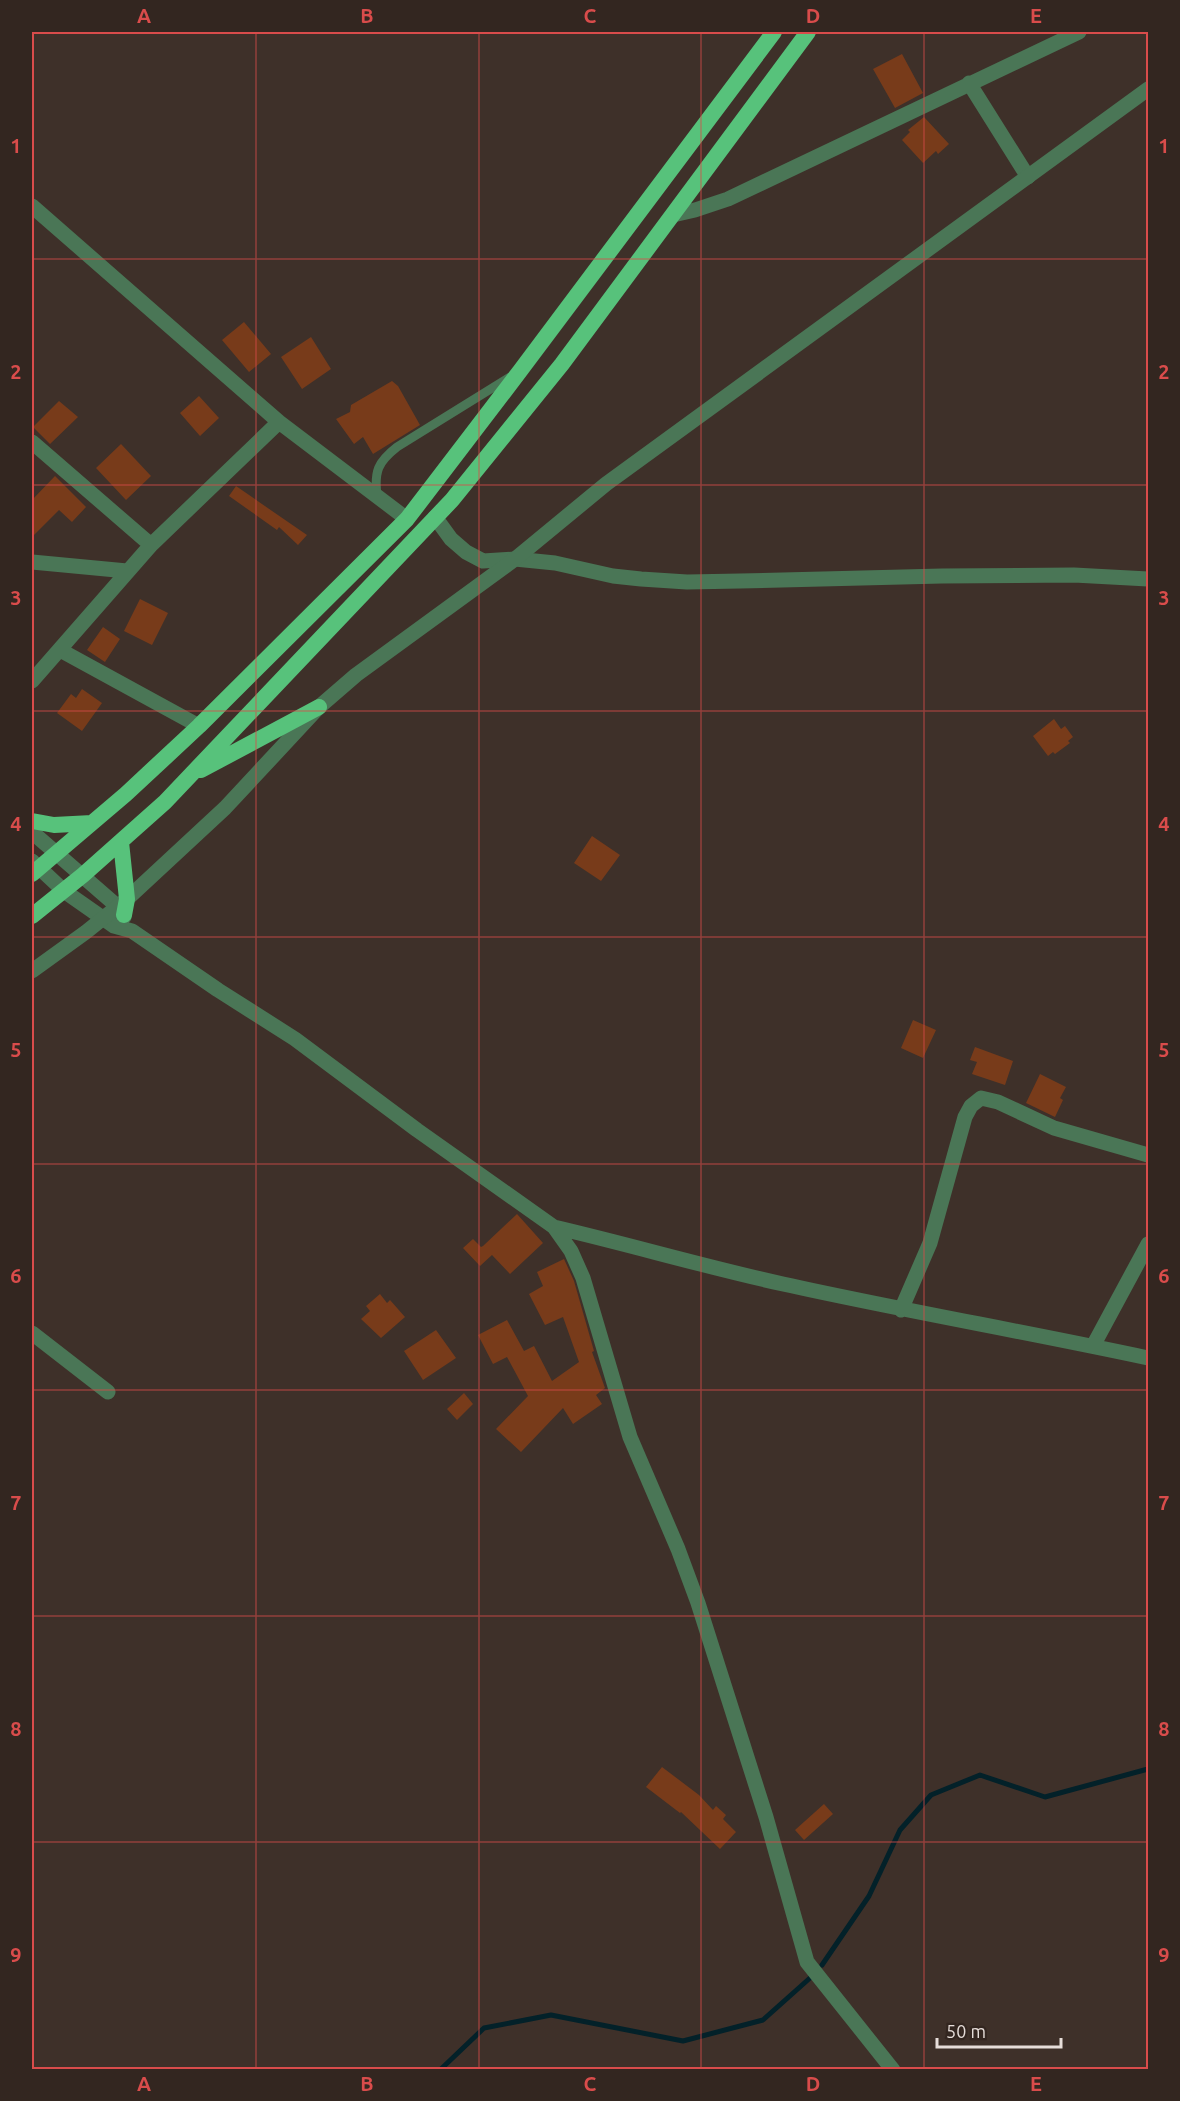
<svg xmlns="http://www.w3.org/2000/svg" width="1180" height="2101" viewBox="0 0 1180 2101" font-family="Ubuntu,sans-serif">
	<style>
		.lines { fill: none; stroke-linecap: round; stroke-linejoin: round }
		.stream { stroke: #032129; stroke-width: 5 }
		.building { fill: #783b1a }
		.service { stroke: #4a7656; stroke-width: 9 }
		.minor { stroke: #4a7656; stroke-width: 15 }
		.tertiary { stroke: #4a7656; stroke-width: 15 }
		.trunk { stroke: #57c27b; stroke-width: 16 }
		.grid { fill: none; stroke: #d94c4b; stroke-width: 1.5; stroke-opacity: 0.55 }
		.neatline { fill: none; stroke: #d94c4b; stroke-width: 2 }
		.grid-label { font-size: 20px; text-anchor: middle; font-weight: bold; fill: #d94c4b }
	</style>
	<rect width="100%" height="100%" fill="#3e3029"/>
	<g class="lines">
		<path class="stream" d="M822,1965L869,1896L900,1830L931,1795L980,1775L1045,1797L1148,1769
			M440,2070L484,2028L551,2015L683,2041L763,2020L810,1978"/>
	</g>
	<path class="building" d="M902,54L923,93L895,108L873,69Z
		M924,117L949,144L938,154L936,151L923,163L902,140L910,132L908,130Z
		M244,322L271,354L249,372L222,340Z
		M311,337L331,369L302,389L281,357Z
		M392,381L398,386L420,425L373,454L363,437L354,444L336,419L350,412L351,405Z
		M199,396L219,418L200,436L180,413Z
		M59,401L78,417L50,444L33,427Z
		M121,444L151,476L126,500L96,468Z
		M55,476L86,507L72,522L59,510L32,537V500Z
		M236,486L275,513L307,535L298,545L279,527L277,530L229,496Z
		M140,599L168,613L152,645L124,631Z
		M103,627L120,639L105,662L87,650Z
		M82,689L102,703L82,731L57,713L71,694L76,698Z
		M1054,719L1061,729L1065,726L1073,737L1068,741L1070,743L1055,754L1053,752L1048,756L1033,736Z
		M592,836L620,855L601,881L574,863Z
		M913,1020L936,1030L923,1058L901,1048Z
		M975,1047L1013,1061L1005,1085L972,1074L977,1062L970,1060Z
		M1040,1074L1066,1087L1060,1098L1063,1100L1055,1117L1026,1103Z
		M517,1214L543,1243L510,1274L492,1255L480,1266L463,1248L473,1239L481,1247L483,1246Z
		M564,1259L574,1281L594,1351L592,1352L605,1388L596,1395L602,1404L573,1424L563,1408L521,1452L496,1429L528,1396L507,1357L493,1364L478,1335L507,1320L524,1351L534,1346L552,1381L579,1362L563,1317L545,1325L529,1294L543,1286L537,1272Z
		M380,1294L387,1303L390,1300L405,1317L381,1338L361,1319L370,1311L366,1306Z
		M436,1330L456,1358L423,1380L404,1351Z
		M464,1393L473,1404L457,1420L447,1409Z
		M662,1767L699,1795L713,1810L716,1806L726,1815L723,1819L736,1832L720,1849L681,1812L680,1813L646,1787Z
		M824,1804L833,1814L804,1840L795,1830Z"/>
	<g class="lines">
		<path class="service" d="M377,496C374,471 378,462 397,447L510,377"/>
		<path class="minor" d="M969,83L1028,177
			M32,206L279,422L407,519
			M673,215L695,210L728,199L1079,32
			M32,442L151,545
			M435,517L451,539L466,552L483,561L515,559L555,563L613,576L641,579L687,582L740,581L942,576L1074,575L1148,579
			M32,562L127,571
			M60,650L199,726
			M32,681L151,545L279,422
			M32,832L117,906L124,917
			M32,861L64,891L114,926L132,931L218,990L295,1039L417,1130L554,1227L571,1251L583,1278L630,1437L678,1549L698,1603L766,1817L807,1962L893,2070
			M554,1227C631,1245 706,1267 783,1284C905,1311 1027,1332 1148,1358
			M901,1310L930,1243L965,1117L971,1106L981,1098L998,1102L1054,1128L1148,1155
			M32,1333L108,1392
			M1093,1346L1148,1244"/>
		<path class="tertiary" d="M32,971L86,932L127,899L225,808L319,707L356,675L515,559L606,484L1148,89"/>
		<path class="trunk" d="M201,770L319,707
			M32,821L54,825L92,823
			M121,842L127,899L124,915
			M32,874L126,794L199,726L407,519L520,371L774,32
			M32,916L83,875L165,802L452,500L562,364L808,32"/>
	</g>
	<path class="grid" d="M256,32V2070M479,32V2070M701,32V2070M924,32V2070M32,259H1148M32,485H1148M32,711H1148M32,937H1148M32,1164H1148M32,1390H1148M32,1616H1148M32,1842H1148"/>
	<rect width="1180" height="2101" fill="none" stroke="#332620" stroke-width="66"/>
	<path d="M937 2038v9h124v-9" fill="none" stroke="#e6ddd9" stroke-width="3"/>
	<text x="946" y="2038" font-size="18" fill="#e6ddd9" stroke="#332620" stroke-width="4.5" paint-order="stroke">50 m</text>
	<rect x="33" y="33" width="1114" height="2035" class="neatline"/>
	<g class="grid-label">
		<text x="144" y="23">A</text>
		<text x="367" y="23">B</text>
		<text x="590" y="23">C</text>
		<text x="813" y="23">D</text>
		<text x="1036" y="23">E</text>
		<text x="16" y="153">1</text>
		<text x="1164" y="153">1</text>
		<text x="16" y="379">2</text>
		<text x="1164" y="379">2</text>
		<text x="16" y="605">3</text>
		<text x="1164" y="605">3</text>
		<text x="16" y="831">4</text>
		<text x="1164" y="831">4</text>
		<text x="16" y="1057">5</text>
		<text x="1164" y="1057">5</text>
		<text x="16" y="1283">6</text>
		<text x="1164" y="1283">6</text>
		<text x="16" y="1510">7</text>
		<text x="1164" y="1510">7</text>
		<text x="16" y="1736">8</text>
		<text x="1164" y="1736">8</text>
		<text x="16" y="1962">9</text>
		<text x="1164" y="1962">9</text>
		<text x="144" y="2091">A</text>
		<text x="367" y="2091">B</text>
		<text x="590" y="2091">C</text>
		<text x="813" y="2091">D</text>
		<text x="1036" y="2091">E</text>
	</g>
</svg>
